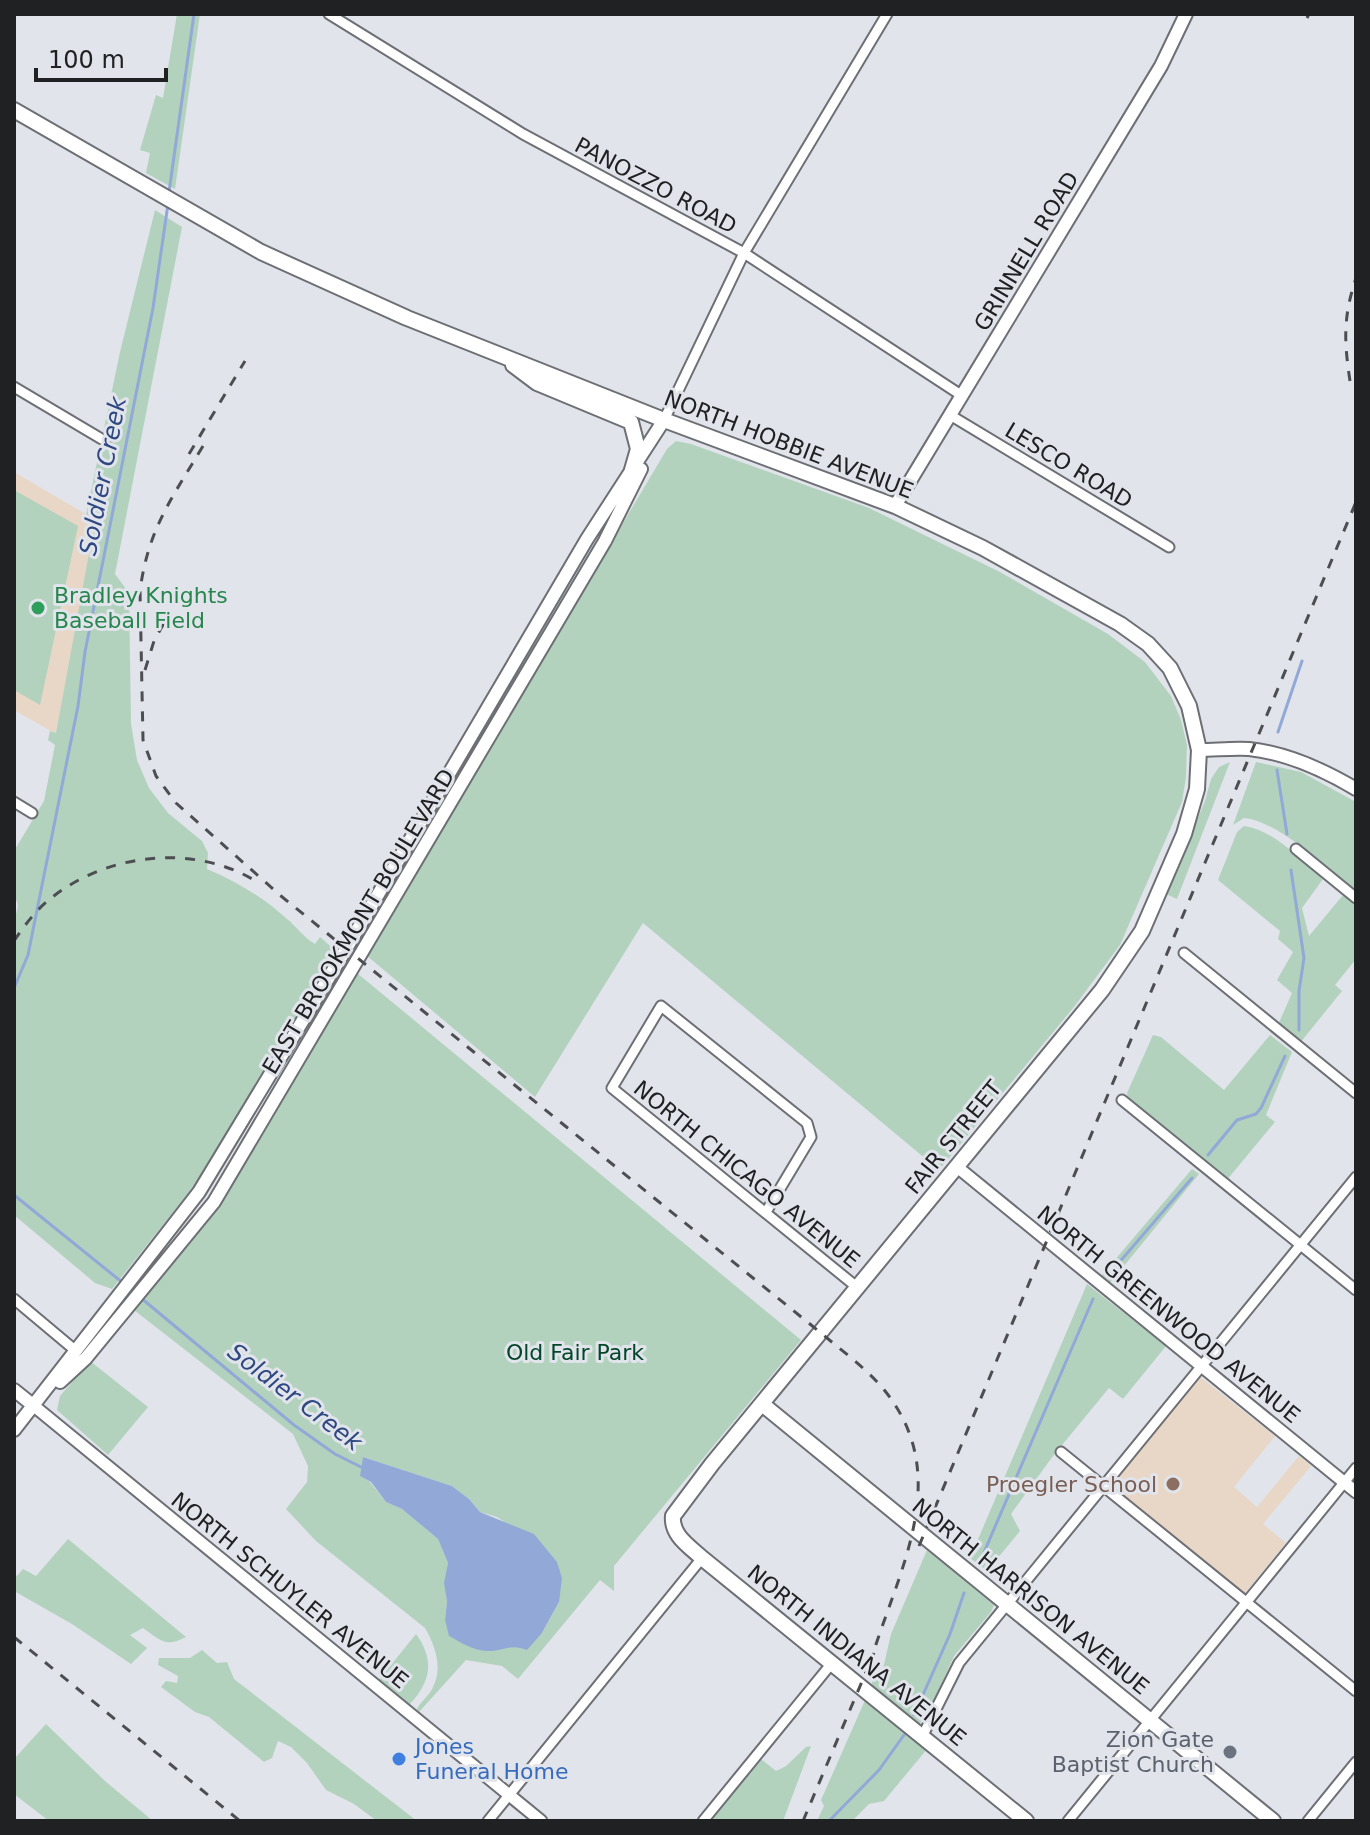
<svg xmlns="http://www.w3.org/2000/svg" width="1370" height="1835" viewBox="0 0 1370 1835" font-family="'DejaVu Sans',sans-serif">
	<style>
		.education { fill: #e8d7c6 }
		.green { fill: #b2d2be; fill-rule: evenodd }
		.water { fill: #92a9d7 }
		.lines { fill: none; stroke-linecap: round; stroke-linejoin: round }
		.stream { stroke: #92a9d7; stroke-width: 3 }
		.minor-casing { stroke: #6d6f75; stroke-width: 13 }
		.tertiary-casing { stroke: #6d6f75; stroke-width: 15 }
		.secondary-casing { stroke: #6d6f75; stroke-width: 16 }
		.primary-casing { stroke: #6d6f75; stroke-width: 18 }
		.minor { stroke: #fff; stroke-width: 9 }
		.tertiary { stroke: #fff; stroke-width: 11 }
		.secondary { stroke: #fff; stroke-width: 12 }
		.primary { stroke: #fff; stroke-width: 14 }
		.rail { stroke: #4c4e51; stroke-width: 3; stroke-dasharray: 10 10; stroke-linecap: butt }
		.leisure-dot { fill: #2e9e5b; stroke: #e2e4eb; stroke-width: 3 }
		.education-dot { fill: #8d6e63; stroke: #e2e4eb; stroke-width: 3 }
		.worship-dot { fill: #6b7280; stroke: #e2e4eb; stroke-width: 3 }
		.shop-dot { fill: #3f7fe0; stroke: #e2e4eb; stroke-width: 3 }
		.labels { text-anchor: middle; stroke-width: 6; stroke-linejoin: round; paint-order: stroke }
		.street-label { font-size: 22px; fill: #202123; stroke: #e2e4eb }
		.leisure-label { font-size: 22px; fill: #27864d; stroke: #e2e4eb; text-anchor: start }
		.park-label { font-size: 22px; fill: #024729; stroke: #e2e4eb }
		.education-label { font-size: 22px; fill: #785e54; stroke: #e2e4eb; text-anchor: end }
		.worship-label { font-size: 22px; fill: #5b616d; stroke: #e2e4eb; text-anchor: end }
		.shop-label { font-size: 22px; fill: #366cbe; stroke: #e2e4eb; text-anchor: start }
		.water-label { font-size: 24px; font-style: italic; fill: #2e4882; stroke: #e2e4eb }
	</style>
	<rect width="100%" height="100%" fill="#e2e4eb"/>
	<path class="education" d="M14,472L96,520L56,734L14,710Z
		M1199,1376L1275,1436L1234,1487L1257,1507L1299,1456L1311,1466L1263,1524L1286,1543L1245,1593L1111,1485Z"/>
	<path class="green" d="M177,14H200L175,189L146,173L150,153L140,150L156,95L163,98Z
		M155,210L182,227L115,574L129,593L131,724L137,760L149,788L168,813L202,841L208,853L207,869C237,882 263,897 287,919C297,927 303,937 315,944L320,937L336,951L211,1159L189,1192L112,1289L95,1283L14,1215V923L18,905L14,894V851L44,801L55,745L48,740L50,731L56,733L95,521L86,515L120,352Z
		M676,441L691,444L869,508L1000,572L1108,634L1145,662L1171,696L1181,720L1187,745L1186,777L1182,802L1120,945L1074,1007L939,1170L643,923L535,1097L366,955L667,449Z
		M14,490L78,526L40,705L14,690Z
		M1230,762L1177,899L1166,894L1205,801L1211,779L1219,767Z
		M1256,762L1301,772L1356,802V890C1329,869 1278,821 1244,818L1233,825Z
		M1244,826C1274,830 1301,860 1323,879L1302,908L1309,936L1343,895L1356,905V959L1335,985L1342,991L1300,1043L1278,1025L1292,993L1277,980L1293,952L1278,939L1280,931L1218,880L1237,832Z
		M357,973L801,1340L614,1566V1591L600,1580L518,1679L502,1666L466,1660L419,1712L417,1709C421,1701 430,1695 433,1687C443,1668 435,1645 425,1628L316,1541L286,1509L307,1482L308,1466L293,1434L134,1310L214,1209ZM363,1457L452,1486L469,1499L480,1512L497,1517L545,1549L557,1562L559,1602L551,1617L542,1633L506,1648L445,1620L447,1601L445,1582L448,1563L438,1539L402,1509L386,1502L370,1482L361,1476Z
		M1153,1035L1161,1037L1224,1090L1270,1035L1292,1052L1266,1115L1275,1122L1226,1181L1128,1100L1127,1093Z
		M1192,1169L1199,1174L1110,1283L1102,1275Z
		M1087,1284L1166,1346L1123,1399L1109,1388L1053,1456L1011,1514L1020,1531L987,1571L970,1558Z
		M90,1361L148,1407L108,1455L57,1410L60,1396Z
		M68,1539L186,1637C165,1648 160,1640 143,1628L130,1635L147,1648L131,1664L72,1624L14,1591V1574L17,1576L23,1569L36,1576Z
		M927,1550L994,1605L991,1612L954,1656L927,1715L920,1723L871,1687L873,1678L882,1673L891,1634Z
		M416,1634C435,1660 431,1682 409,1705L378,1681Z
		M202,1650L217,1663L227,1662L234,1679L417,1821H377L354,1804L326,1790L307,1763L291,1747L278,1741L272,1758L264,1762L209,1717L195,1712L161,1687L166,1681L177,1683L178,1676L158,1665L159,1658H190Z
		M866,1698L928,1748L884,1801L869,1804L852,1821H817L824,1806L821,1800Z
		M46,1724L105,1781L153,1821H49L14,1794V1759Z
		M811,1746L783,1821H710L761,1759L776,1771L786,1766L806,1747Z"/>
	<path class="water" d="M363,1457L452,1486L469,1499L480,1512L534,1534L557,1562L562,1578L559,1602L542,1633L527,1650C510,1643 504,1651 487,1651C474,1651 460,1642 449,1636L445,1620L447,1601L444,1583L448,1563L438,1539L402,1509L386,1502L371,1482L360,1476Z"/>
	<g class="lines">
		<path class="stream" d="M169,192L194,14
			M1278,732L1302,661
			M1277,770L1287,834
			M1291,870L1304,958L1299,991V1030
			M14,988L28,955L78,706L85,652L153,308L168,204
			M1208,1155L1237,1120L1256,1114L1261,1108L1285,1056
			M14,1195L123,1283
			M1110,1273L1192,1178
			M141,1298L294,1425L335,1454L363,1468
			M979,1564L1093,1299
			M914,1715L950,1634L964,1593
			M829,1821L879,1770L904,1735"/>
		<g class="minor-casing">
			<path id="minor" d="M329,14L523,134L744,253L961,395
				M14,387L105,441
				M950,415L1169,547
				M664,420L744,253L887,14
				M14,802L32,813
				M1296,849L1356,898
				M1184,953L1356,1093
				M1122,1100L1356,1290
				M766,1212L811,1137L807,1123L661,1006L612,1088L858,1288
				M14,1299L76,1351
				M1061,1452L1356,1691
				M922,1737L959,1663L1356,1177
				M488,1821L702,1558
				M703,1821L832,1663
				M1068,1821L1356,1468
				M1308,1821L1356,1762"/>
		</g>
		<g class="tertiary-casing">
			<path id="tertiary" d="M956,1166L1356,1492
				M34,1406L541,1821"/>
		</g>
		<g class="secondary-casing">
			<path id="secondary" d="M895,506L1161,66L1186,14
				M1199,750C1215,750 1233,748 1249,749C1287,753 1324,770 1356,789
				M60,1382L86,1358L214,1202L605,541L641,469
				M14,1390L34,1406
				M14,1430L199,1192L346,949L587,539L664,420"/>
		</g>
		<g class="primary-casing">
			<path id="primary" d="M14,110L261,252L407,318L664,420L895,506L983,548L1120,624L1148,644L1170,668L1189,706L1199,750L1197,789L1184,834L1142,931L1102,990L712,1464L673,1516C671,1535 689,1546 702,1558L1026,1821
				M513,365L537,383L631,422L638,449L632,470
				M762,1404L1273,1821"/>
		</g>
		<use href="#minor" class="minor"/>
		<use href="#tertiary" class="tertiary"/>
		<use href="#secondary" class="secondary"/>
		<use href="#primary" class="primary"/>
		<path class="rail" d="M1307,18L1309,14
			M1350,381C1344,341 1343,317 1356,278
			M203,446C172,498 148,529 140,591L143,740L156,776L176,803L281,896L821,1333C841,1350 863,1366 881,1386C956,1474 899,1568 871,1660
			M189,454L245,361
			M145,670L154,641L168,616
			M14,941C24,926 36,910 50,899C105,854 191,843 254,880
			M919,1546L1356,502
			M14,1637L240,1821
			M803,1821L874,1653"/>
	</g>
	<circle class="leisure-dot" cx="38" cy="608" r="8"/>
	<circle class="education-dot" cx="1173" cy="1484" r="8"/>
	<circle class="worship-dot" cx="1230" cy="1752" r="8"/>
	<circle class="shop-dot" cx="399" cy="1759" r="8"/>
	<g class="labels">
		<g class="street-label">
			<text transform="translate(656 185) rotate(28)" y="8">PANOZZO ROAD</text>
			<text transform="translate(1026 251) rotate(-59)" y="8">GRINNELL ROAD</text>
			<text transform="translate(789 444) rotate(21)" y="8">NORTH HOBBIE AVENUE</text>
			<text transform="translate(1069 465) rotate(31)" y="8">LESCO ROAD</text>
			<text transform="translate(358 921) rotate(-59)" y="8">EAST BROOKMONT BOULEVARD</text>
			<text transform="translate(953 1137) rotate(-51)" y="8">FAIR STREET</text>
			<text transform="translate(747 1174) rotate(39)" y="8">NORTH CHICAGO AVENUE</text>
			<text transform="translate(1169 1314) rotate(39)" y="8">NORTH GREENWOOD AVENUE</text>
			<text transform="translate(290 1590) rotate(39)" y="8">NORTH SCHUYLER AVENUE</text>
			<text transform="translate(1031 1596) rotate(39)" y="8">NORTH HARRISON AVENUE</text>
			<text transform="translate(857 1655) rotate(39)" y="8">NORTH INDIANA AVENUE</text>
		</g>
		<g class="leisure-label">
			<text x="54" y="603">Bradley Knights<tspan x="54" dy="25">Baseball Field</tspan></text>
		</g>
		<g class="park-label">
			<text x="575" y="1360">Old Fair Park</text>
		</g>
		<g class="education-label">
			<text x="1157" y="1492">Proegler School</text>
		</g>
		<g class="worship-label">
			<text x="1214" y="1747">Zion Gate<tspan x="1214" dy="25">Baptist Church</tspan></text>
		</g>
		<g class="shop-label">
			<text x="415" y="1754">Jones<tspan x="415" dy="25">Funeral Home</tspan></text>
		</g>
		<g class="water-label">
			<text transform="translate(103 476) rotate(-79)" y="8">Soldier Creek</text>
			<text transform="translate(295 1397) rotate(37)" y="8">Soldier Creek</text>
		</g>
	</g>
	<rect width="1370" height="1835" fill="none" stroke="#202123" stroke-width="32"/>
	<path d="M36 68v12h130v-12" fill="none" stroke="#202123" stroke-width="4"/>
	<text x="48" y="68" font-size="24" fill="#202123" stroke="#e2e4eb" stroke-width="6" paint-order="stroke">100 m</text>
</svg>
